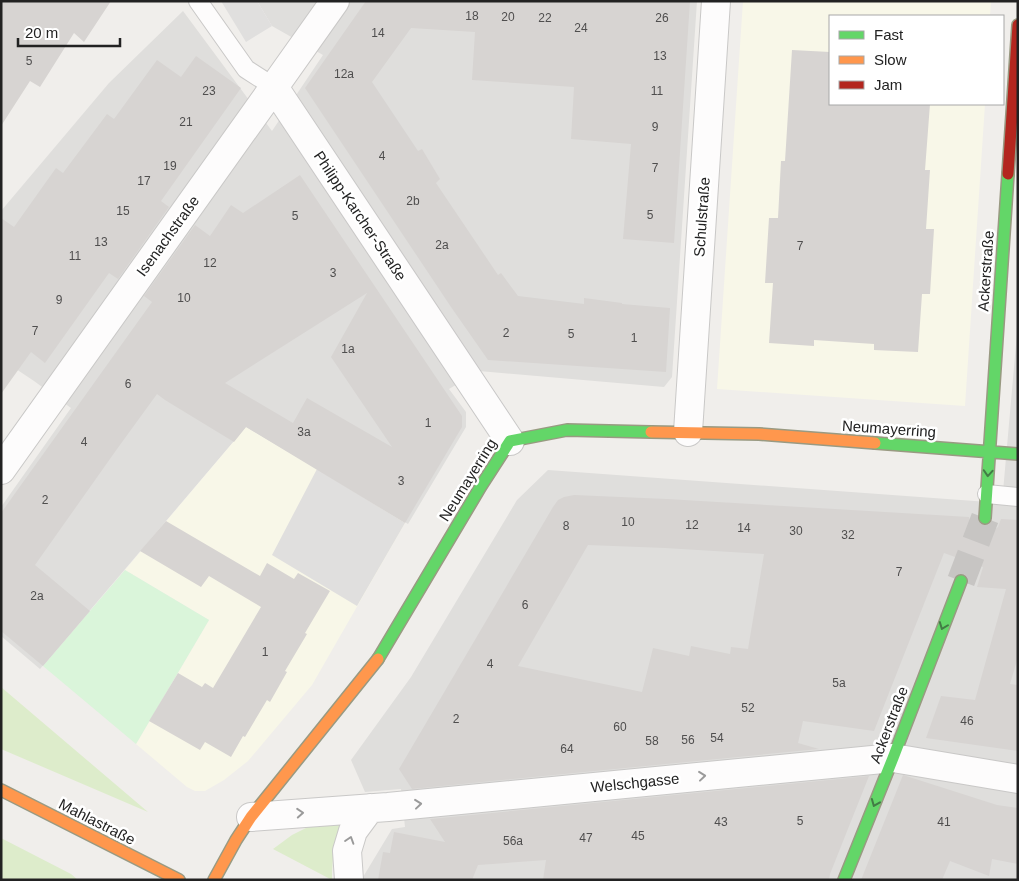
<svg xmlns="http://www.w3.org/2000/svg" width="1019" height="881" viewBox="0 0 1019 881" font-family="Arial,sans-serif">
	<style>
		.residential { fill: #dfdedc }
		.education { fill: #f8f7e8 }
		.grass { fill: #ddeccb }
		.park { fill: #daf5da }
		.parking { fill: #e0dfde }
		.building { fill: #d7d4d2; fill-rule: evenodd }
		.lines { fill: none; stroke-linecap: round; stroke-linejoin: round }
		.secondary-tunnel { stroke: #c7c5c3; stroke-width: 28; stroke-dasharray: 28 14; stroke-linecap: butt }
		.lane-casing { stroke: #c9c8c7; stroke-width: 20 }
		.street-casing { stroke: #c9c8c7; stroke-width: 30 }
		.fast-casing { stroke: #999a82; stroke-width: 14 }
		.slow-casing { stroke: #999a82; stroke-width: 14 }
		.jam-casing { stroke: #999a82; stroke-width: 14 }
		.lane { stroke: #fdfcfc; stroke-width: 18 }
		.street { stroke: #fdfcfc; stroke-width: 28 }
		.fast { stroke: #63d668; stroke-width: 11 }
		.slow { stroke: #ff974d; stroke-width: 11 }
		.jam { stroke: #b3261e; stroke-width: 11 }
		.oneway { stroke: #427c45 }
		.oneway2 { stroke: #9a9a9a }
		.labels { text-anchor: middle; stroke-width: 5; stroke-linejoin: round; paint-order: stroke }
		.number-label { font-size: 12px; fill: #4f4e4e }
		.street-label { font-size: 15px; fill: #222; stroke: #fff }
	</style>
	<rect width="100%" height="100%" fill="#f0eeeb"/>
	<path class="residential" d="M257,1H697L672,377L664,387L479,371L449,389L466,412V427L408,524L246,427L40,669L1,636V507L71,408L34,381L1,359V211L109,83L183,11L272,131L323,55L272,26Z
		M1018,322V880H364L363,877L392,829L405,827L401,789L365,792L351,760L411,677L517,500L548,470L1002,503Z"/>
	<path class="education" d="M743,1H991L990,16H830V104H985L965,406L717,389Z
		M246,427L317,469L405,523L312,685L248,761L224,780L205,791H195L187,787L136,744L209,620L125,570Z"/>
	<path class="grass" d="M1,687L148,812L1,749Z
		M342,818C335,840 332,857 332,880L273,849L292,835L316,823Z
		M1,838L71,874L78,880H1Z"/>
	<path class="park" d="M125,570L209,620L136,744L43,666Z"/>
	<path class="parking" d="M221,1H257L272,26L246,42Z
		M317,469L405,523L357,606L272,555Z"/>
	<path class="building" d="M1,1H111L84,42L74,33L40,87L30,81L1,126Z
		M366,1H690L674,243L623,239L631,144L571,139L574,87L472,80L475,32L411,28L372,82L418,151L422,149L440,179L436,183L498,275L501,273L518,296L584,304V298L622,303V304L670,308L666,372L488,360L451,307L305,88Z
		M792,50L830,52V104H930L925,170H930L926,229H934L930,294H922L918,352L874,350V344L814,340V346L769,343L773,283H765L769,218H778L781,161H785Z
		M196,56L241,88L161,201L169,207L118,279L109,273L45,363L31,352L1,394V218L14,227L56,168L63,173L107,114L114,119L157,60L181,77Z
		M300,175L462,416V427L405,523L246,427L234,442L165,400L157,394L117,449L35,565L90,611L43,666L1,631V513L152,302L144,296L195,225L210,236L231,205L243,213ZM367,293L331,357L392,447L307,398L293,423L225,383Z
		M574,495L667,499L969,517L971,525L976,531L984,534L992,532L998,527L1001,519L1018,520V657L1010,684L1018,685V751L926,738L941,696L975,700L1006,589L977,587L983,567L944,553L874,731L803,721L798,743L819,749L412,789L399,769L553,507L558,500L564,497ZM588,545L665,548L764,554L748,649L731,647L730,654L691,646L689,656L653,648L642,692L518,666Z
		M166,521L260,576L267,563L294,579L298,573L330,591L305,633L307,634L285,671L287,672L270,702L267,700L245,737L243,736L231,757L205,742L200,750L149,721L178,673L202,687L205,683L213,688L261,607L209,576L201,587L140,551Z
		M903,775L997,805L1018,808V864L992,859L989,876L950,861L942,880H861Z
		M869,776L830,874L829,880H543L546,860L478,865L472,880H378L383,852L390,853L394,832L445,842L430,819Z"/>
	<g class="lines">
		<path class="secondary-tunnel" d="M961,581L985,518"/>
		<g class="lane-casing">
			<path id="lane" d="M198,1L246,69L274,87
				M987,494L1018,497"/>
		</g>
		<g class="street-casing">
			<path id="street" d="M274,87L510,441
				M688,432L716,1
				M1,470L274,87L335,1
				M251,817L388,807L893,758L1018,779
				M349,880L347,851L353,831L370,808"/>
		</g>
		<g class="fast-casing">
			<path id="fast" d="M875,443L1018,454
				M985,518L1008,174
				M378,659L481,486L510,441L567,430L651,432
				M844,880L893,758L961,581"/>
		</g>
		<g class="slow-casing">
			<path id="slow" d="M651,432L759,434L875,443
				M1,790L179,880
				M214,880L236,840L251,817L378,659"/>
		</g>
		<g class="jam-casing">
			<path id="jam" d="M1008,174L1018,25"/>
		</g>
		<use href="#lane" class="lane"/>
		<use href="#street" class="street"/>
		<use href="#fast" class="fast"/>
		<use href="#slow" class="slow"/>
		<use href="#jam" class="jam"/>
	</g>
	<defs><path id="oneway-chevron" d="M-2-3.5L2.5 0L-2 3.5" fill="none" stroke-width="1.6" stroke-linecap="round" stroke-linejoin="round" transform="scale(1.25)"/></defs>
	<g class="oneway">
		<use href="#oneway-chevron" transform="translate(988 473) rotate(94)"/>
		<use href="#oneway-chevron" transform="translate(943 626) rotate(111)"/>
		<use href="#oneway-chevron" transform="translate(875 803) rotate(112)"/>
	</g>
	<g class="oneway2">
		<use href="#oneway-chevron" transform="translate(702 776) rotate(-6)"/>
		<use href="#oneway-chevron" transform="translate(418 804) rotate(-6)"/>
		<use href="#oneway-chevron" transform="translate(300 813) rotate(-4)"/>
		<use href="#oneway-chevron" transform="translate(350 840) rotate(-72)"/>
	</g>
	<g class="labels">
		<g class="number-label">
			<text x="472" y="20">18</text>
			<text x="508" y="21">20</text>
			<text x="545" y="22">22</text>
			<text x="662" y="22">26</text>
			<text x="581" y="32">24</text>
			<text x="378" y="37">14</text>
			<text x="660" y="60">13</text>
			<text x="29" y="65">5</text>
			<text x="344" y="78">12a</text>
			<text x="209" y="95">23</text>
			<text x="657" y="95">11</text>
			<text x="186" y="126">21</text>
			<text x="655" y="131">9</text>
			<text x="382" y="160">4</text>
			<text x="170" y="170">19</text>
			<text x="655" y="172">7</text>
			<text x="144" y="185">17</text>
			<text x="413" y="205">2b</text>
			<text x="123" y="215">15</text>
			<text x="650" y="219">5</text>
			<text x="295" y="220">5</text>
			<text x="101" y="246">13</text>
			<text x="442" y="249">2a</text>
			<text x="800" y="250">7</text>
			<text x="75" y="260">11</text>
			<text x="210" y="267">12</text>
			<text x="333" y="277">3</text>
			<text x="184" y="302">10</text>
			<text x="59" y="304">9</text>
			<text x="35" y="335">7</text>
			<text x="506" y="337">2</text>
			<text x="571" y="338">5</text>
			<text x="634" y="342">1</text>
			<text x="348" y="353">1a</text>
			<text x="128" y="388">6</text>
			<text x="428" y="427">1</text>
			<text x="304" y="436">3a</text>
			<text x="84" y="446">4</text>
			<text x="401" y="485">3</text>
			<text x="45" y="504">2</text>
			<text x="628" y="526">10</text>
			<text x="692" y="529">12</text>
			<text x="566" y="530">8</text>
			<text x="744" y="532">14</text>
			<text x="796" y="535">30</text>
			<text x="848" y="539">32</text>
			<text x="899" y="576">7</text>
			<text x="37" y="600">2a</text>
			<text x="525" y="609">6</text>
			<text x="265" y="656">1</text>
			<text x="490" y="668">4</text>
			<text x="839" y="687">5a</text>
			<text x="748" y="712">52</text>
			<text x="456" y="723">2</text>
			<text x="967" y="725">46</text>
			<text x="620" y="731">60</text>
			<text x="717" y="742">54</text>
			<text x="688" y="744">56</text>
			<text x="652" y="745">58</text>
			<text x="567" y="753">64</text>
			<text x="800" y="825">5</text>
			<text x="721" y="826">43</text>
			<text x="944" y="826">41</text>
			<text x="638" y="840">45</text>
			<text x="586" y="842">47</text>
			<text x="513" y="845">56a</text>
		</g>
		<g class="street-label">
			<text transform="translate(360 216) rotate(56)" y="5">Philipp-Karcher-Straße</text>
			<text transform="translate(702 217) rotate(-86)" y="5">Schulstraße</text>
			<text transform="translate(168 236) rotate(-54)" y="5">Isenachstraße</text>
			<text transform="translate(986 271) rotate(-86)" y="5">Ackerstraße</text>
			<text transform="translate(889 429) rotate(4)" y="5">Neumayerring</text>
			<text transform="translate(468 480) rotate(-58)" y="5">Neumayerring</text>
			<text transform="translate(889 725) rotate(-69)" y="5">Ackerstraße</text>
			<text transform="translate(635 783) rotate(-6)" y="5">Welschgasse</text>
			<text transform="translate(97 822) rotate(27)" y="5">Mahlastraße</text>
		</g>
	</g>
	<rect width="1019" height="881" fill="none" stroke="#222222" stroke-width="5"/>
	<rect x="829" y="15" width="175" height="90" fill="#ffffff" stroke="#a7a7a7"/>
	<rect x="839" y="31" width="25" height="8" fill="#63d668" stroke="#a7a7a7"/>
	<text x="874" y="40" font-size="15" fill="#222222">Fast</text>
	<rect x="839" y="56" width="25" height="8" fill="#ff974d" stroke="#a7a7a7"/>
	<text x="874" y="65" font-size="15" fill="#222222">Slow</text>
	<rect x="839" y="81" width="25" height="8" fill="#b3261e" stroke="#a7a7a7"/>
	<text x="874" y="90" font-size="15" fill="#222222">Jam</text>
	<path d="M18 38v8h102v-8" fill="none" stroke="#222222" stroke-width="2.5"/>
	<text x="25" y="38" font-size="15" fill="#222222" stroke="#ffffff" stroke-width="4" paint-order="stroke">20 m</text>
</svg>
